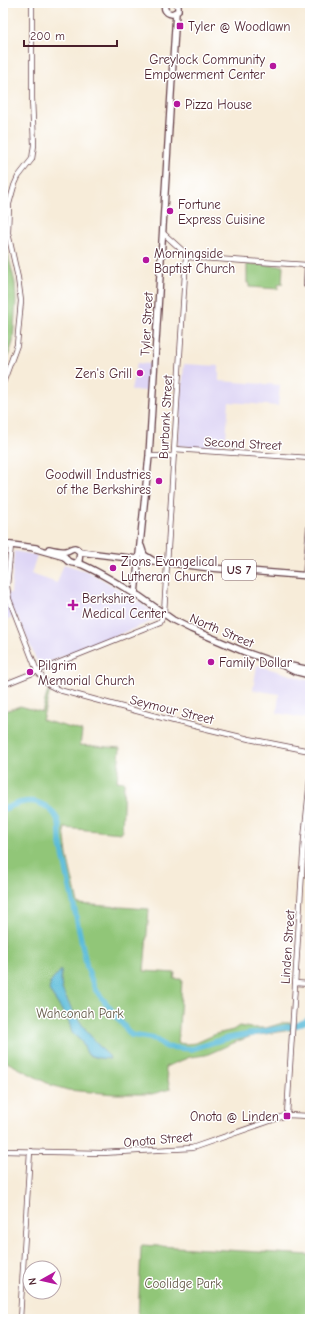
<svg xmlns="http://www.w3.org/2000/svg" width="313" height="1322" viewBox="0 0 313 1322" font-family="'Comic Neue',sans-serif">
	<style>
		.built { fill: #ded5f5 }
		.green { fill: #91c678; stroke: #6e7252 }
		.water { fill: #5abbd9; stroke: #526d82 }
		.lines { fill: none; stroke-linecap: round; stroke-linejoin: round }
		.river { stroke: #5abbd9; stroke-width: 5.5 }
		.minor-casing { stroke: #643e45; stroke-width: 6 }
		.major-casing { stroke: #643e45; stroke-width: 8 }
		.minor { stroke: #fff; stroke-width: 4.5 }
		.major { stroke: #fff; stroke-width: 5.5 }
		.poi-dot { fill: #b5179e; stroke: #fff; stroke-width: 1.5 }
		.labels { text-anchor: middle; stroke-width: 3; stroke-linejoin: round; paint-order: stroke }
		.shield { fill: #fff; stroke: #80626b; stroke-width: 1 }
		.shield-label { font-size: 12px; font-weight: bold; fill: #4a1f2b }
		.poi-label { font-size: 13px; fill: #4a1f2b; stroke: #fff; text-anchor: start }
		.street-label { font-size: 13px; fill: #4a1f2b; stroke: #fff }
		.park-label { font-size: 13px; fill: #635946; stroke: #fff }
	</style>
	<rect width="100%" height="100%" fill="#fff"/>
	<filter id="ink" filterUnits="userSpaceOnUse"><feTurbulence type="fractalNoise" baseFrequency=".025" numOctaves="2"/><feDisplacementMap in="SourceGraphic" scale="8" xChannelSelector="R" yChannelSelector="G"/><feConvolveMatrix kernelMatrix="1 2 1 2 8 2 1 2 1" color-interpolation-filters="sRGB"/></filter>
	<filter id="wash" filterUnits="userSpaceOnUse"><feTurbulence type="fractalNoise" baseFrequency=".012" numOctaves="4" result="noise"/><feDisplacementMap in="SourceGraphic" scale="16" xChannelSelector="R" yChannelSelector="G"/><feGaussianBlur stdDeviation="0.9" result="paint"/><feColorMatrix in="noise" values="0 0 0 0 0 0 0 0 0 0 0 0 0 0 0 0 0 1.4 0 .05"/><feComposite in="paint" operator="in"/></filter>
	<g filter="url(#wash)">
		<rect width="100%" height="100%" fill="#f7ecd9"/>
		<path class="built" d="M137,363L150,364L148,391L131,390Z
			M184,364L219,366V381L280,385L278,406L229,402L226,437L214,448L178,446Z
			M14,551L37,555L31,574L57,583L64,564L89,572L125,593L158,615L159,617L158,619L39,666L17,615L3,621V594L11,593Z
			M257,665L310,681V719L277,713L279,694L253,690Z"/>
		<path class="green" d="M3,221L5,242L15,283L16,301L13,342L3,372Z
			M247,264L283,266L282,284L278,285V289L249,287V283H247Z
			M48,690L50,691L42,720L82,731L80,745L120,748L117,781L124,782L122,833L64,828L67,855L78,904L149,909L144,971L175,973L174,979H182L178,1043L186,1044L196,1043L216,1034L233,1030L239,1026L251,1028H266L283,1023H291V1030L252,1036L238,1041L206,1055L190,1057L165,1067L170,1089L152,1094H115L68,1090L51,1085L3,1060V712L20,706L42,712Z
			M142,1245L310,1255V1319H138L141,1248Z"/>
		<path class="water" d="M61,970C62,976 60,982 62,989C70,1010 92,1041 109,1056L110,1059L99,1058L88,1055L81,1041L72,1033L69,1022L49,990L51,982Z"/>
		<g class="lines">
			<path class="river" d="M3,809C10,807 17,803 24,802C39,799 55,809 59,824C60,828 60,835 60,840L87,968L95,989L131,1035L156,1039L166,1047L192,1049L224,1039L298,1025L310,1019"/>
		</g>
	</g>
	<g filter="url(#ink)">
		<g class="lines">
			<g class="minor-casing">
				<path id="minor" d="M186,257L307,265L306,285H310
					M3,383L17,345L21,301L18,278L8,233L9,204L14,186L18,177L32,159L34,145L32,98V3
					M174,449L310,458
					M149,456H174
					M11,545L7,586L9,599L37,671L49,685L59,690L174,721L249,739L310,751
					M305,576L310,514
					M3,685L160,622L164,613L186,257V254L183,251L163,233
					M295,983L310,984
					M287,1115L304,839L310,779
					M3,1151L102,1153L192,1148L287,1115L310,1116
					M20,1319L30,1151"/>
			</g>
			<g class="major-casing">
				<path id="major" d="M166,3C163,8 165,13 172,14L178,11V7L177,3
					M3,544L36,548
					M141,546L144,555L152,560
					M33,548L65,557C68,565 76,562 83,565C101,573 118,584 135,594L139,596L173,620L191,629L245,652L282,665L294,671L310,675
					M49,549C53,550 61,552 66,551C72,550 73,544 80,552L79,560L76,563
					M80,552L211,568L310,576
					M135,594L149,456L176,12
					M286,665L310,670"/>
			</g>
			<use href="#minor" class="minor"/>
			<use href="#major" class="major"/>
		</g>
	</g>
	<g class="poi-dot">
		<rect x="176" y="22" width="8" height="8" rx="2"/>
		<circle cx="273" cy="66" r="4"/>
		<circle cx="177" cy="104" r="4"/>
		<circle cx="170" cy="211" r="4"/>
		<circle cx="146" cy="260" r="4"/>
		<circle cx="140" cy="373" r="4"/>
		<circle cx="159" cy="481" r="4"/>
		<circle cx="113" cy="568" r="4"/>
		<path d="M71 599h4v4h4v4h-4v4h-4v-4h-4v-4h4z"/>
		<circle cx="211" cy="662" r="4"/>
		<circle cx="30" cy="672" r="4"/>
		<rect x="283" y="1112" width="8" height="8" rx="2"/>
	</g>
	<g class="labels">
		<rect class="shield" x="222" y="560" width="34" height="20" rx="3"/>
		<g class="shield-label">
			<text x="239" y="574">US 7</text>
		</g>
		<g class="poi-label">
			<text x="188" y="31">Tyler @ Woodlawn</text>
			<text x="265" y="64" text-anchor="end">Greylock Community<tspan x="265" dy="15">Empowerment Center</tspan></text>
			<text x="185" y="109">Pizza House</text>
			<text x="178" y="209">Fortune<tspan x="178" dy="15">Express Cuisine</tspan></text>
			<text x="154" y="258">Morningside<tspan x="154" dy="15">Baptist Church</tspan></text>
			<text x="132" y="378" text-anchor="end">Zen's Grill</text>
			<text x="151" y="479" text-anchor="end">Goodwill Industries<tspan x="151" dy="15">of the Berkshires</tspan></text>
			<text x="121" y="566">Zions Evangelical<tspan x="121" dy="15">Lutheran Church</tspan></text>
			<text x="82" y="603">Berkshire<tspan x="82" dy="15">Medical Center</tspan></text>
			<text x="219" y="667">Family Dollar</text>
			<text x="38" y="670">Pilgrim<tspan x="38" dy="15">Memorial Church</tspan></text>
			<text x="279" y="1121" text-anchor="end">Onota @ Linden</text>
		</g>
		<g class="street-label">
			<text transform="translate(146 324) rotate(-87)" y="5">Tyler Street</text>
			<text transform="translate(165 417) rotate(-87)" y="5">Burbank Street</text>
			<text transform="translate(243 443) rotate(3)" y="5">Second Street</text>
			<text transform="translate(222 630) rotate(23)" y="5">North Street</text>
			<text transform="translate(172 709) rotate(14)" y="5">Seymour Street</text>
			<text transform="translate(287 947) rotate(-86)" y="5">Linden Street</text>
			<text transform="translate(158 1139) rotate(-5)" y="5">Onota Street</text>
		</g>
		<g class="park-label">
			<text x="80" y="1018">Wahconah Park</text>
			<text x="183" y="1288">Coolidge Park</text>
		</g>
	</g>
	<rect width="313" height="1322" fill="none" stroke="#fff" stroke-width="16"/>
	<g transform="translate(42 1280) rotate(262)"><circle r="19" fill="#ffffff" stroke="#b7a5aa"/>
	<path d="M0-3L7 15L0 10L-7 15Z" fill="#b5179e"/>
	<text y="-6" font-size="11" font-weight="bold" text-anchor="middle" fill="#4a1f2b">N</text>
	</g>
	<path d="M24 40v6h93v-6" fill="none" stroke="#4a1f2b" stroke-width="2"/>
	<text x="30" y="40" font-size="12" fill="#4a1f2b" stroke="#ffffff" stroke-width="3" paint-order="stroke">200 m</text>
</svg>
